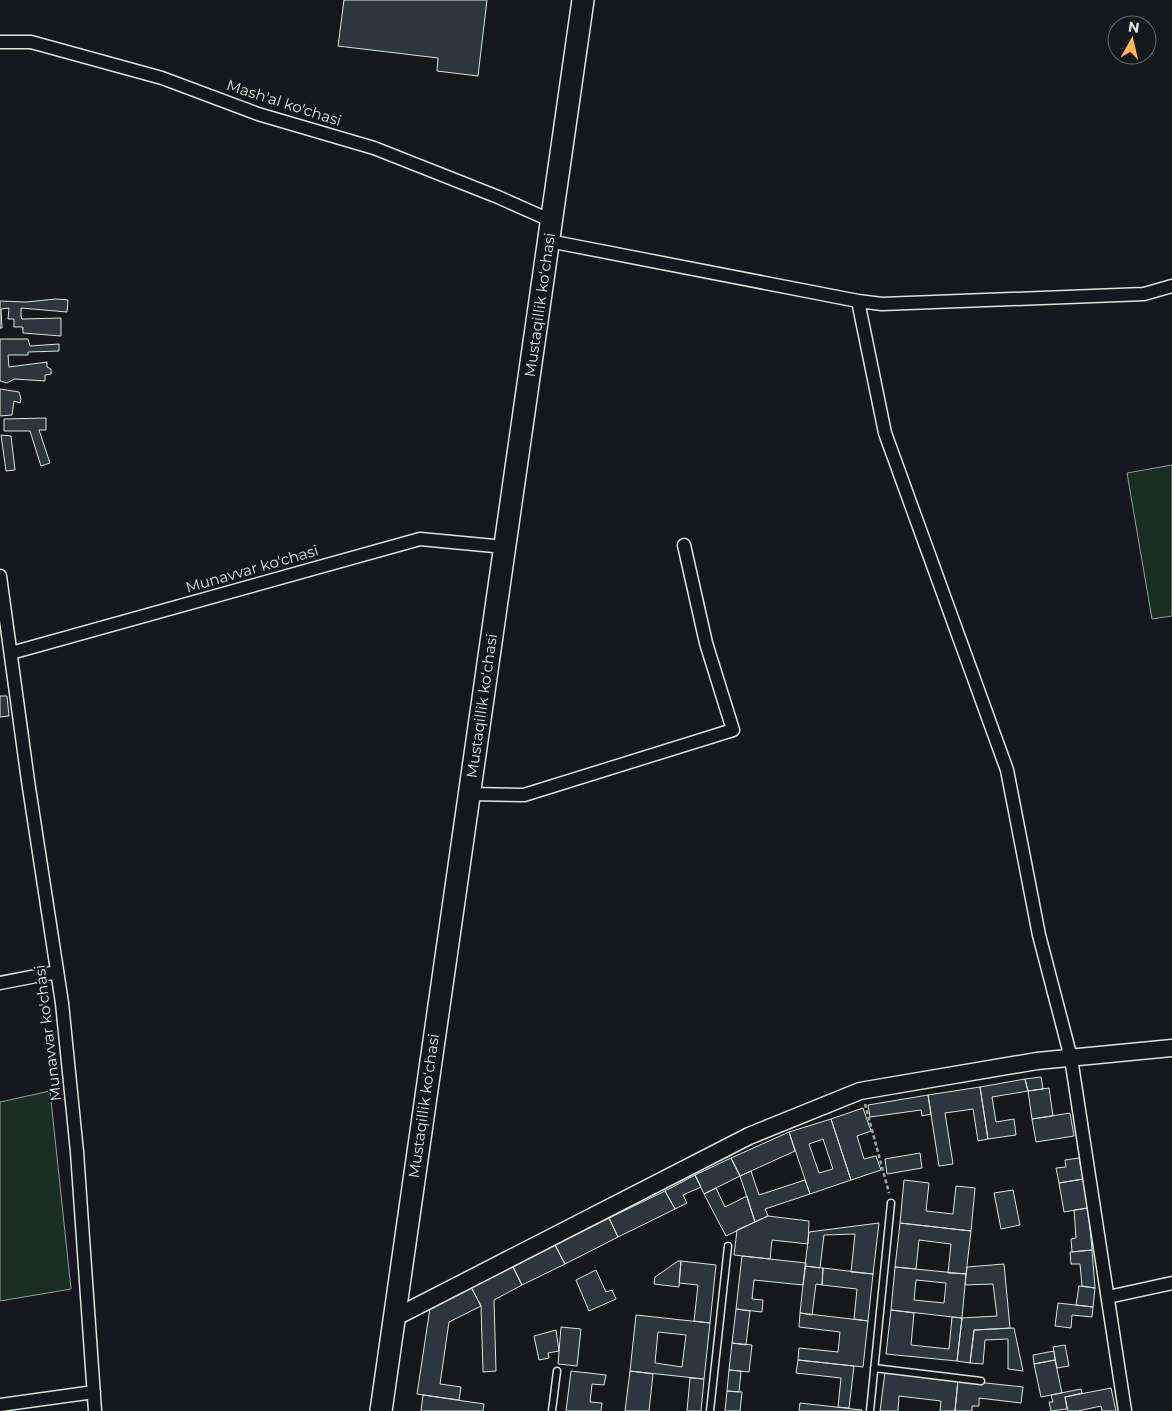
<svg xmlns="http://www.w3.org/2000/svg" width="1172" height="1411" viewBox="0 0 1172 1411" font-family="Montserrat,sans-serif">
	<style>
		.green { fill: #1a2d24; stroke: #939e99 }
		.building { fill: #2c363c; stroke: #d8e6dc; fill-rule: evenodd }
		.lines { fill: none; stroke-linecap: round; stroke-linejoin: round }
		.service-casing { stroke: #d8e6dc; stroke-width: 9 }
		.minor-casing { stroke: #d8e6dc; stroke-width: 15 }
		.tertiary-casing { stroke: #d8e6dc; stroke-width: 19 }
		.primary-casing { stroke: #d8e6dc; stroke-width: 24 }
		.path { stroke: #9da8a2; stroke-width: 2.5; stroke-dasharray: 4 2.5; stroke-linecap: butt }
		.service { stroke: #14181c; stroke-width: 6 }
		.minor { stroke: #14181c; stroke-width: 12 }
		.tertiary { stroke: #14181c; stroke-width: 16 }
		.primary { stroke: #14181c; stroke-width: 21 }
		.labels { text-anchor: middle; stroke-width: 4; stroke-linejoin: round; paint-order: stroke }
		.street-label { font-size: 15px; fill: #d8e6dc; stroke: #14181c }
	</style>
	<rect width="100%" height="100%" fill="#14181c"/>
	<path class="green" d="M1172,465V616L1152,619L1127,473Z
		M50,1091L71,1289L0,1301V1102Z"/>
	<path class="building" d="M344,0H487L478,76L437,71L438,58L338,46Z
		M56,299L68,300L67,312L21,308V316L22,319L61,318V336L23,333V327H14V319H8L9,308L1,309L2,328H0V301L26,302Z
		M0,339H28L30,346L59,344V351L28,352V355H8L9,367L47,362V367L51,369V374L45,375V381L14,379L7,383L0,381Z
		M0,389L19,392L21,399L20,403L14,401L12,415L0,416Z
		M46,418V430H39L50,463L41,466L30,431H4V419Z
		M1,435L11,436L15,470L6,471Z
		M0,696H7L9,716L0,717Z
		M1041,1077L1043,1089L1028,1091L1025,1079Z
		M1025,1079L1028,1091L992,1097L996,1122L1014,1119L1016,1135L988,1139L980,1087Z
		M980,1087L988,1139L978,1141L973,1109L945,1113L953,1164L939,1166L928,1095Z
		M1049,1088L1053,1116L1032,1119L1028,1091Z
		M928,1095L931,1114L922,1116L921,1110L870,1117L868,1105Z
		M863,1108L871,1131L857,1136L864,1159L876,1156L881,1170L851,1180L831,1119Z
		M1070,1113L1074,1136L1036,1142L1032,1119Z
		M831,1119L851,1180L810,1194L789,1132ZM823,1139L833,1169L819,1173L809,1144Z
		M789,1132L795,1151L740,1176L731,1158Z
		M920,1153L922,1168L887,1174L885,1159Z
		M731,1158L740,1176L704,1194L695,1175Z
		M1079,1158L1083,1179L1059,1183L1056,1168L1066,1167L1065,1160Z
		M751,1171L759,1195L805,1180L810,1194L765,1209L768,1216L755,1222L740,1176Z
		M695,1175L701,1187L683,1195L687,1203L675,1209L665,1191Z
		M1083,1179L1088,1208L1064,1212L1059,1183Z
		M904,1180L929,1183L926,1211L953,1214L956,1186L975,1188L971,1231L900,1223Z
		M716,1188L725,1207L747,1196L755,1222L726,1236L704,1194Z
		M1013,1190L1020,1225L1001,1229L994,1193Z
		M665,1191L675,1209L618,1237L609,1218Z
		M1088,1208L1092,1250L1072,1252L1071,1239L1076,1238L1074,1210Z
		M768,1216L809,1221L808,1244L772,1240L770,1259L734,1255L737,1230Z
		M609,1218L618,1237L565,1264L555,1245Z
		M879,1223L873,1274L851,1272L855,1234L824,1235L820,1268L805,1266L809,1232Z
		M900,1223L971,1231L966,1274L948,1273L951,1244L919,1240L916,1269L895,1267Z
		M555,1245L565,1264L522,1285L513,1267Z
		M1092,1250L1095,1288L1082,1286L1080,1264H1071L1070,1252Z
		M742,1256L806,1263L803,1285L754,1280L752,1299L763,1300L762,1312L736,1309Z
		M678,1261H681L679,1287L654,1284L655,1277Z
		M681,1261L716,1265L710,1323L694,1321L698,1285L679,1283Z
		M1004,1264L1010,1328L974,1330L970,1363L957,1361L962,1318L997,1316L993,1284L965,1285L967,1267Z
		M805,1266L823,1268L822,1285L816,1284L812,1315L800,1313Z
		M513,1267L522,1285L494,1300L496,1371L483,1372L481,1306L471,1287Z
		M895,1267L966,1274L962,1318L891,1310ZM916,1280L946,1283L944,1303L914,1300Z
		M823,1268L873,1274L868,1321L854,1319L857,1289L822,1285Z
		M596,1270L606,1292L612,1290L616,1299L589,1311L576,1280Z
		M1079,1286L1095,1288L1093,1307L1076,1305Z
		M471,1287L481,1306L449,1322L440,1384L461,1387L459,1400L417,1394L430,1308Z
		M1058,1303L1093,1307L1092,1317L1072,1315L1071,1328L1055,1326Z
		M736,1309L750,1311L746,1345L732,1343Z
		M891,1310L914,1313L911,1345L949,1349L952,1317L962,1318L957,1361L886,1354Z
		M800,1313L868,1321L863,1367L798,1360L799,1348L838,1352L840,1332L799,1327Z
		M636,1315L710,1323L704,1379L630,1371ZM658,1332L686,1335L682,1367L655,1363Z
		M561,1327L581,1329L577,1366L558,1364Z
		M1014,1328L1023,1371L1008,1369V1339L985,1340L983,1364L970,1363L974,1330Z
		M556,1330L559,1351L548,1353L549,1358L539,1360L534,1336Z
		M732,1343L752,1345L749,1372L729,1370Z
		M1065,1345L1069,1366L1057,1368L1053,1347Z
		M1054,1351L1055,1360L1034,1364L1033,1355Z
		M798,1360L854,1366L849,1408L838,1407L841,1378L796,1373Z
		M1055,1360L1062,1393L1041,1397L1034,1364Z
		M729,1370L741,1371L739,1392L727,1391Z
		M571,1371L606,1375L604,1385L592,1384L590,1402L602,1403L601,1411H566Z
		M630,1371L653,1374L649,1411H625Z
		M885,1372L958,1380L955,1411H940L941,1401L899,1396L898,1411H880Z
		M690,1378L704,1379L701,1411H687Z
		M958,1380L1023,1387L1021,1403L979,1398V1406H972V1411H955Z
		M1111,1388L1116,1411H1102L1101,1406L1078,1411H1068L1065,1397Z
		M1081,1389L1082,1393L1065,1397L1067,1409L1051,1411L1049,1402H1053L1051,1395Z
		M727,1391L742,1392L740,1411H725Z
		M423,1395L484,1404L483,1411H421Z
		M800,1403L862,1410V1411H799Z"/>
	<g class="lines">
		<g class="service-casing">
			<path id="service" d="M874,1368L981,1381
				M552,1411L557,1371
				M710,1411L728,1246
				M870,1411L891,1203"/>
		</g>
		<g class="minor-casing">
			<path id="minor" d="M0,42H31L162,78L258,114L374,148L498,197L552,221
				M549,241L858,301L882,304L1144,294L1172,286
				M858,301L885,433L1007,770L1039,935L1071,1058L1125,1411
				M0,576L28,781L62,1003L77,1152L95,1411
				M11,653L420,539L505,547
				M469,794L524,795L733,730L706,643L684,545
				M0,983L57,972
				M1108,1297L1172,1283
				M0,1405L94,1392"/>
		</g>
		<g class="tertiary-casing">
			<path id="tertiary" d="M394,1318L749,1136L860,1091L1037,1061L1172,1048"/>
		</g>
		<g class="primary-casing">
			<path id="primary" d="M381,1411L583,0"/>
		</g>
		<path class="path" d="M865,1104L889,1193"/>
		<use href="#service" class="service"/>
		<use href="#minor" class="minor"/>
		<use href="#tertiary" class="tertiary"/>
		<use href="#primary" class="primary"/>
	</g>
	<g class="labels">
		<g class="street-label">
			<text transform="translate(284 103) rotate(18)" y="5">Mash'al ko'chasi</text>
			<text transform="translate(540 305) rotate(-82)" y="5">Mustaqillik koʻchasi</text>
			<text transform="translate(252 569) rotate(-16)" y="5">Munavvar ko'chasi</text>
			<text transform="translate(482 706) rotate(-82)" y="5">Mustaqillik koʻchasi</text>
			<text transform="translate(48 1033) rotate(-97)" y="5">Munavvar ko'chasi</text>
			<text transform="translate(424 1106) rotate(-82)" y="5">Mustaqillik koʻchasi</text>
		</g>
	</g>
	<g transform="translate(1132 40) rotate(8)"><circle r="24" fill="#14181c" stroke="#626a69"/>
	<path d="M0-4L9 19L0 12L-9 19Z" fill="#ffb74d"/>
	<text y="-8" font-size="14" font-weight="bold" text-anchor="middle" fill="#d8e6dc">N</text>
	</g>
</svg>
